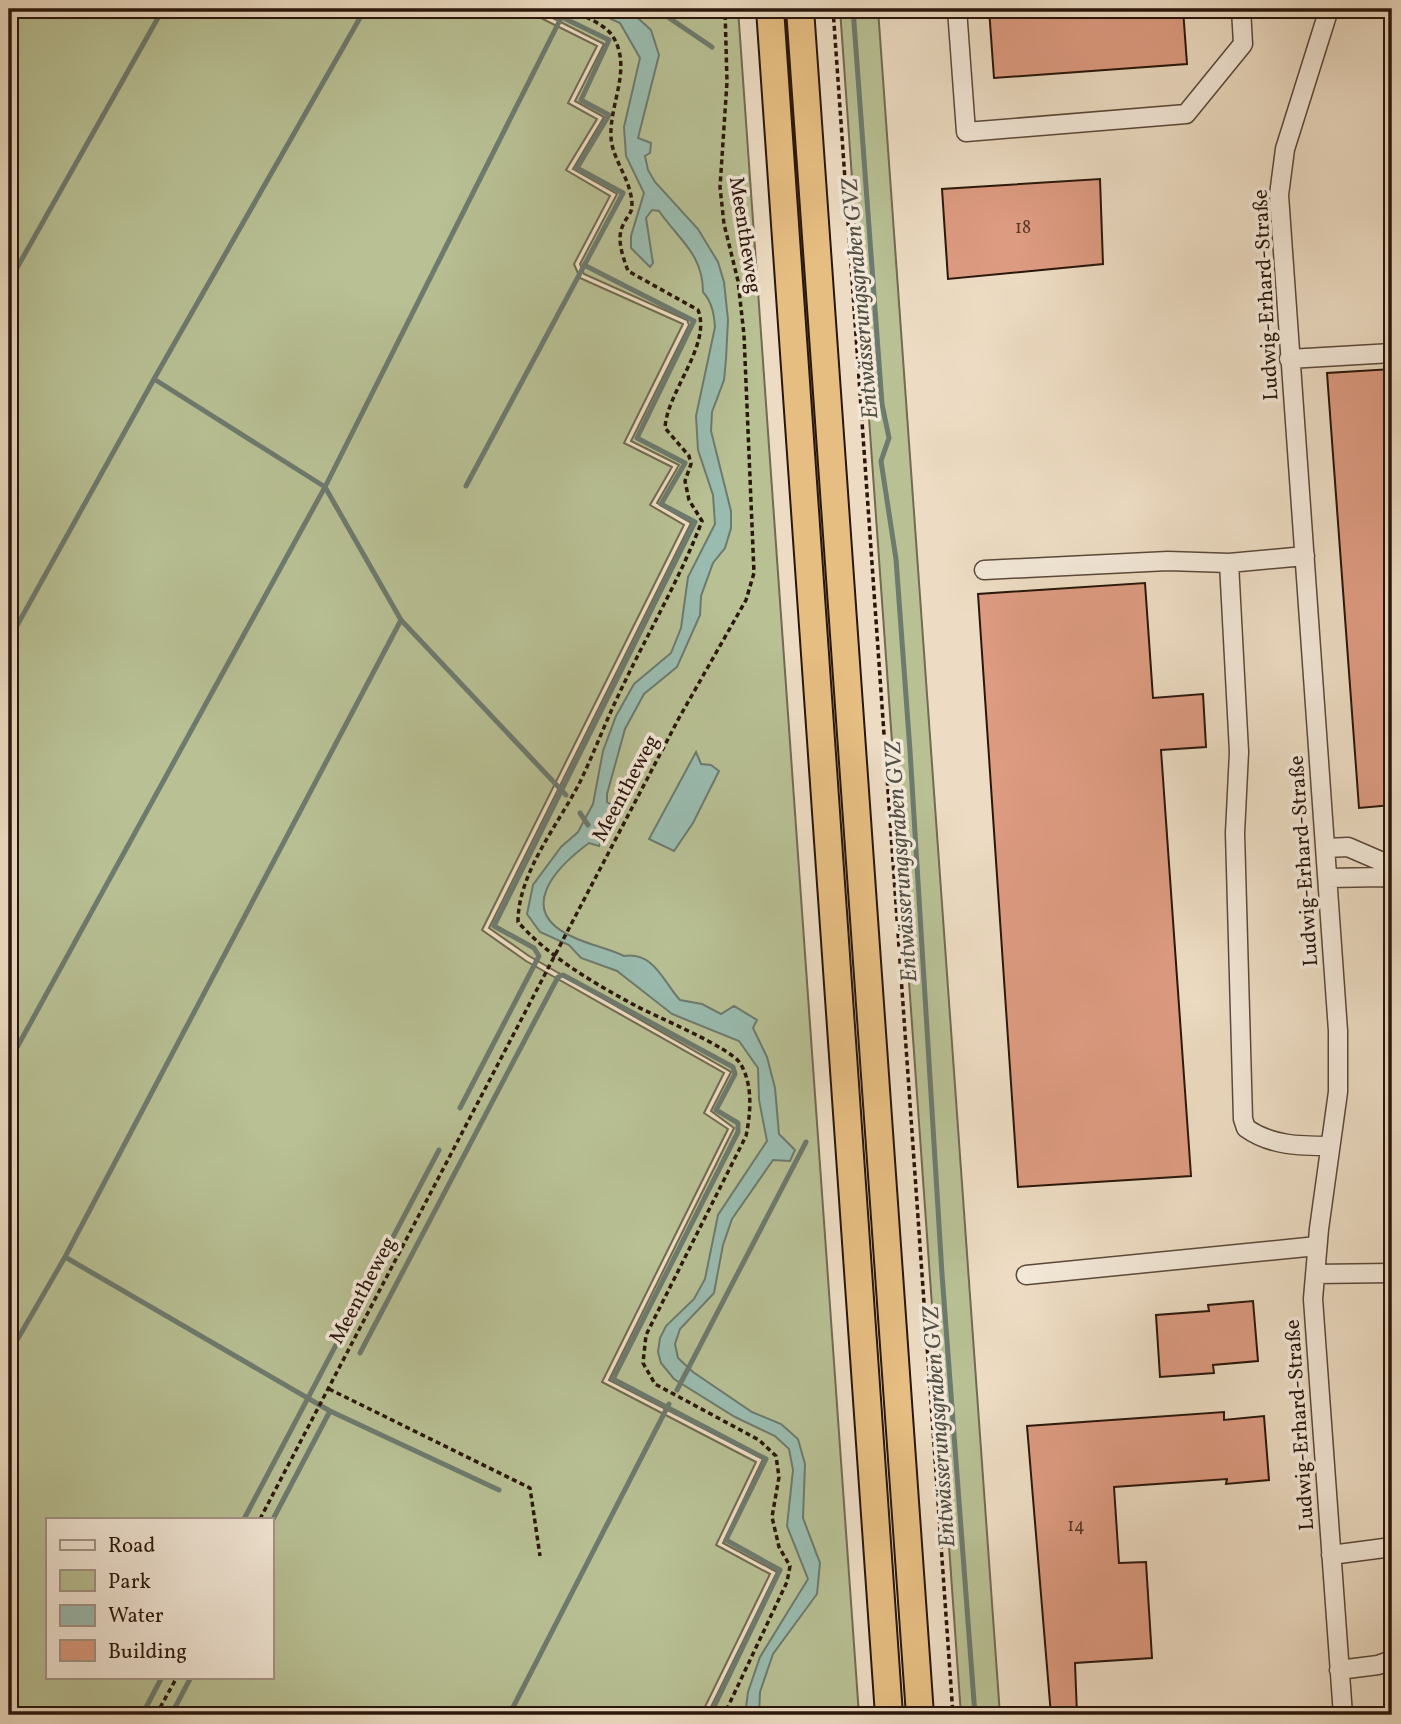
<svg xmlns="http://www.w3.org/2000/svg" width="1401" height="1724" viewBox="0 0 1401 1724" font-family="Vollkorn,serif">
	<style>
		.green { fill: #b8c094; stroke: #716b50; stroke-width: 2; fill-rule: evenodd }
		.water { fill: #9abcb0; stroke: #6d7a6e; stroke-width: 2 }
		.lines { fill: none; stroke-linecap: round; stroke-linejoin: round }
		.stream { stroke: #6d7a6e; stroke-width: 5 }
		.building { fill: #dd9b81; stroke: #2a160b; stroke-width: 2 }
		.minor-casing { stroke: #5b4839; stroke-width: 21 }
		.highway-casing { stroke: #2a160b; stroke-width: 30 }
		.path { stroke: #2a160b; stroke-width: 3.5; stroke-dasharray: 5 3.5; stroke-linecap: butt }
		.minor { stroke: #f3e8d8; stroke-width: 18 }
		.highway { stroke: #e6be82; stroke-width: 26 }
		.labels { text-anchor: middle; stroke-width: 7; stroke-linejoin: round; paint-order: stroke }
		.number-label { font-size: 18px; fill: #573728 }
		.street-label { font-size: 21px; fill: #2a160b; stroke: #f3e8d8 }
		.water-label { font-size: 23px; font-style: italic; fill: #515045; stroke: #f3e8d8 }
	</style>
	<rect width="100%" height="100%" fill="#eddcc3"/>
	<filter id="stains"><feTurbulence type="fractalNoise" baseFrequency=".00286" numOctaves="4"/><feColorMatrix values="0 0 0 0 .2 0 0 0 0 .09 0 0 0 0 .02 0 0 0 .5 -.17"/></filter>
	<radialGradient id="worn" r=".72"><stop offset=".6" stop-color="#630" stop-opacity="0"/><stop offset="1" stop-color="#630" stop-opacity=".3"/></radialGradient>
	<path class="green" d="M9,9H523L597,46L568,103L597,119L566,170L610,196L574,264L580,278L683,324L624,443L672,467L650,505L684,525L482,930L526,961L724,1073L704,1113L728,1129L602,1382L756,1462L716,1545L770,1574L701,1715H9ZM47,1519H271V1677H47Z
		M535,9H738L859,1715H707L777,1572L723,1543L763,1459L609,1380L734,1128L711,1111L731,1072L529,956L489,928L691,523L657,503L679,465L631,441L689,325L687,320L584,274L580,264L617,194L573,169L604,117L575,101L604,44Z
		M840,9H878L1000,1715H961Z"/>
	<path class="water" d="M589,9H628L651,30L659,55L638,138L651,143L650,153L645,156L648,170L655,182L698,229L718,262L724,282L728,320L726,359L724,380L712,412L711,431L731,511V528L725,548L713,563L701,596L700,615L677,667L644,694L625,729L607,794V802L616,807L599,846L589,843C555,868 515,911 573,937C589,945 608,948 624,956C654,951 664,983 680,1000L702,1004L721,1014L734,1006L757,1020L753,1028L767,1057L775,1088L779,1134L795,1150L790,1161L773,1160L732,1219L723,1245L714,1293L680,1329L675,1344L678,1358L693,1372L752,1412L781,1424L798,1439L805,1464L803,1518L820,1563L817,1594L773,1654L760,1692L759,1715H745L748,1692L760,1657L808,1579L787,1526L793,1470L789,1449L775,1436L735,1417L674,1379L661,1363L658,1352L660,1338L666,1326L694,1299L705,1279L718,1215L767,1141L759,1100L758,1068L739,1041L672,1014L617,971L581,958L569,945L540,932L527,914L533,885L561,847L578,832L593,804L603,751L616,716L634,684L671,653L681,628L688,577L715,524L713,495L698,450L696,416L715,327C714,314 712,302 703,292C703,254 679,240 659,211L652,210L646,218L653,263L650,267L631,248V236L644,193L626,156L624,127L640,58L620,23Z
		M696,752L701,764L711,765L719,771L693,823L674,851L649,839Z"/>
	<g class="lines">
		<path class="stream" d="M656,9L712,47
			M853,9L882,404L889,438L881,461L896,559L910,751L942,1274L975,1715
			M9,282L163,9
			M154,379L365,9
			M466,486L623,193L577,168L609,115L581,100L609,40L545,9
			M9,640L154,379L325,487L401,620L566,795
			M580,813L588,825
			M9,1062L325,487L563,14
			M460,1108L539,956L534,948L494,926L695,522L661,504L685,463L637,438L694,321L584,265
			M65,1257L330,1411L499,1490
			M360,1353L558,977L563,975L733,1067L735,1074L716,1110L738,1123V1132L613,1379L766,1459L726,1540L780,1570L710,1715
			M9,1354L65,1257L401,620
			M677,1390L806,1142
			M244,1519L439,1150
			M271,1523L330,1411
			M142,1715L162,1677
			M171,1715L191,1677
			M509,1715L669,1404"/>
	</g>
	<path class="building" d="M989,9H1183L1187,64L994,78Z
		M1100,179L1103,264L948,279L942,189Z
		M1392,369V805L1359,808L1327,373Z
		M1145,583L1153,698L1203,694L1206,747L1161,750L1191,1176L1018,1187L978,594Z
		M1253,1301L1258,1361L1213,1365L1214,1373L1160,1377L1156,1315L1209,1311L1208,1305Z
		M1224,1412V1420L1264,1416L1269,1480L1226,1484L1227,1479L1114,1487L1119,1563L1146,1562L1152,1658L1075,1663L1077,1715H1051L1027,1426Z"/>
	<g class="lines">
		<g class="minor-casing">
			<path id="minor" d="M957,9L966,132L1186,114L1243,44L1241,9
				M1329,9L1285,149L1279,195L1338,1031V1092L1319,1229L1313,1299L1343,1715
				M1289,359L1392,353
				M1229,563L1239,752L1235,833L1243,1119L1246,1128C1271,1146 1301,1146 1330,1146
				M984,570L1168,561L1229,563L1305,556
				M1326,848L1348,847L1392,866
				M1328,878L1383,877L1392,880
				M1315,1274L1392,1273
				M1026,1275L1317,1246
				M1331,1555L1392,1547
				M1339,1670L1378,1665L1392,1660"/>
		</g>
		<g class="highway-casing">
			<path id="highway" d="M770,9L889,1715
				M800,9L920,1715"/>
		</g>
		<path class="path" d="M571,9C583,16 604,24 612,35C635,70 605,109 612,145C617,166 632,183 632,206C632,213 626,218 623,225C616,239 623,257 628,271L698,310C712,345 667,391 665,428L689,456L691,464L685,481L689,500L702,521C679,581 646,636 619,694C605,723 594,753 580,782C558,825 518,873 518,922C550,958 594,983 636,1006C657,1017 729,1047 740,1063C753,1084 751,1112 746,1136L646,1335L643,1363L655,1384L759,1440L776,1456L779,1477L772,1517L779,1547L790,1566L787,1582L724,1715
			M833,9L953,1715
			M329,1389L530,1488L540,1556
			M260,1519L679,718L746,600L754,573L744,335L738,281L724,224L720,187L727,82L725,9
			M156,1715L177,1677"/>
		<use href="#minor" class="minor"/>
		<use href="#highway" class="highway"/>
	</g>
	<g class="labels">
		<g class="number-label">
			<text x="1023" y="233">18</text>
			<text x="1076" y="1531">14</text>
		</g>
		<g class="street-label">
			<text transform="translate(746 235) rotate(81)" y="7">Meentheweg</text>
			<text transform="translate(1265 295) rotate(-93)" y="7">Ludwig-Erhard-Straße</text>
			<text transform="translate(625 788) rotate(-62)" y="7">Meentheweg</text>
			<text transform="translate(1303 861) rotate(-94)" y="7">Ludwig-Erhard-Straße</text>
			<text transform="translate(362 1290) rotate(-62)" y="7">Meentheweg</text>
			<text transform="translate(1299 1425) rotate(-94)" y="7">Ludwig-Erhard-Straße</text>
		</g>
		<g class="water-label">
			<text transform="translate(859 299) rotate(-95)" y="8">Entwässerungsgraben GVZ</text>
			<text transform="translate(900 862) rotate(-94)" y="8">Entwässerungsgraben GVZ</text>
			<text transform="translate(938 1427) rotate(-94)" y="8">Entwässerungsgraben GVZ</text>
		</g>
	</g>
	<rect width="1401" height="1724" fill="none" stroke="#eddcc3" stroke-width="35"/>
	<rect x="10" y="10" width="1380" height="1703" fill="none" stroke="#2a160b" stroke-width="3.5"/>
	<rect x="18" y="18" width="1366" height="1689" fill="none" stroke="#2a160b" stroke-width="2"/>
	<rect x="46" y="1518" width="228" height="161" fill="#f3e8d8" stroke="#a39486" stroke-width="2"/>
	<rect x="60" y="1540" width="35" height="10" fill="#f3e8d8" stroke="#a39486" stroke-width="2"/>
	<text x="108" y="1552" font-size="21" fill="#2a160b">Road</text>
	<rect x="60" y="1570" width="35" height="21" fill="#b8c094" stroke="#a39486" stroke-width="2"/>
	<text x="108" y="1588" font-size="21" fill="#2a160b">Park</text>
	<rect x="60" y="1605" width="35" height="21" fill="#9abcb0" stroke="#a39486" stroke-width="2"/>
	<text x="108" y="1622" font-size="21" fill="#2a160b">Water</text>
	<rect x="60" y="1640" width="35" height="21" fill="#dd9b81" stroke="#a39486" stroke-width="2"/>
	<text x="108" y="1658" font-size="21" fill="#2a160b">Building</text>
	<rect width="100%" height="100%" filter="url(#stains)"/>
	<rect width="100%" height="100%" fill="url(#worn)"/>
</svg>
